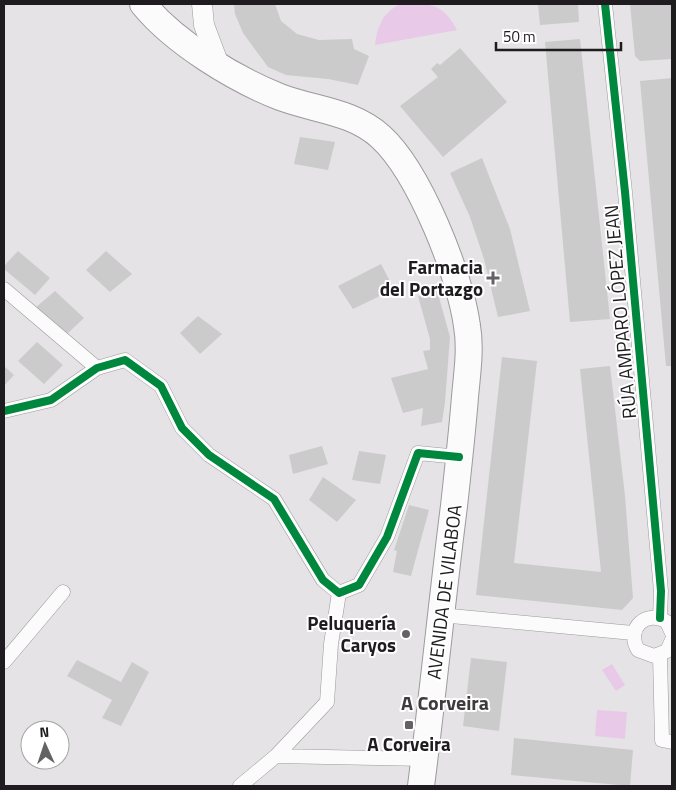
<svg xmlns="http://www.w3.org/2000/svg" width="676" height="790" viewBox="0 0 676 790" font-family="'Titillium Web',sans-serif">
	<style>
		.green { fill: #e8c9e7 }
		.building { fill: #cccbcc }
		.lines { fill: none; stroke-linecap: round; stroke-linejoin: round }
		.street-casing { stroke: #9c9a9c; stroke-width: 15 }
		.secondary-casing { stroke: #9c9a9c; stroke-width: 21 }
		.highway-casing { stroke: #9c9a9c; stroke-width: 28 }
		.street { stroke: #fbfbfb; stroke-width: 14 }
		.secondary { stroke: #fbfbfb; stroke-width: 20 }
		.highway { stroke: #fbfbfb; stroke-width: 26 }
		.cycleway-casing { stroke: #fff; stroke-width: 11 }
		.cycleway { stroke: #00873e; stroke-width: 8 }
		.poi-dot { fill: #646264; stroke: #fff; stroke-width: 2 }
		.labels { text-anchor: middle; stroke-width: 4; stroke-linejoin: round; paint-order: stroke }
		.poi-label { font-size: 19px; font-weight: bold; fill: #1e1c1e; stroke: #fff; text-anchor: end }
		.street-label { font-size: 19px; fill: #1e1c1e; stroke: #fff }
		.neighbourhood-label { font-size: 20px; font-weight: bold; fill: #3e3a3e; stroke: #fff }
	</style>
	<rect width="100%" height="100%" fill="#e5e3e5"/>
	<path class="green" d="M401,4C431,4 442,2 457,30L375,45C377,28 383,11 401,4Z
		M612,664L625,685L616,691L602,670Z
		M597,710L627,712L625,739L595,736Z"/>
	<path class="building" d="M234,4H275L281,21L297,34L319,40L352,39L354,49L369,56L358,85L328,79L286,75L268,67L243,33L235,14Z
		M538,4H578L579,22L540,25Z
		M630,4H672V59L640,61L635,56Z
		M580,39L610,319L570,322L545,42Z
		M460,48L507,102L443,157L400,106L438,77L431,69L437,63L440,65Z
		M672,78V366H666L640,81Z
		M300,137L335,142L328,170L294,164Z
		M482,158L510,229L530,311L498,317L484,259L470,217L450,173Z
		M18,251L50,278L35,295L4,269V266Z
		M106,251L132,274L110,292L86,270Z
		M381,264L394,289L353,309L338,286Z
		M437,290L450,337L445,402L442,422L421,426L423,408L403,413L391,378L428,369L423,351L430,350V339L418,296Z
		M55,291L84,318L67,334L35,308Z
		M198,316L222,334L200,354L180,333Z
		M37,342L63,365L44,384L18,361Z
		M502,357L537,361L514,563L601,572L580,369L610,366L625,496L633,598L622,610L476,595Z
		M4,366L14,375L4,386Z
		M322,446L328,464L293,474L289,455Z
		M359,451L386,455L380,484L352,480Z
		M323,477L356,500L337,522L309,500Z
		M409,505L429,510L411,576L393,572L397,551L394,550Z
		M471,658L507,662L499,731L463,726Z
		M77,660L121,682L132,662L149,672L121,726L102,718L112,700L67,676Z
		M514,738L633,750L630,786L511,775Z"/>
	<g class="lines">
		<g class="street-casing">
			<path id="street" d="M605,4L625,192L661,591L660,618
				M4,289L97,368
				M4,411L51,400L97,368L125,360L161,386L182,428L209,455L274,499L323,580L339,593L359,585L387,537L418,453L459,457
				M440,615L633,633
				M672,633L667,622C647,609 625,628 638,650L654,656L667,651L672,640
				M660,655L662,740L672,742
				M4,662L63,592
				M276,756L425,759
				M240,786L276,756L327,702L331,644L339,593"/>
		</g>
		<g class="secondary-casing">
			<path id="secondary" d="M202,4L204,25L219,65"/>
		</g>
		<g class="highway-casing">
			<path id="highway" d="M143,4C174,42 234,79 280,97C314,110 353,111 381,137C419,172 460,274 467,326C471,349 467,374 465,397C462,434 458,470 454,506C442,600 433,693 421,786"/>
		</g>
		<use href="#street" class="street"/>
		<use href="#secondary" class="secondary"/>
		<use href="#highway" class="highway"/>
		<g class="cycleway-casing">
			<path id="cycleway" d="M605,4L625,192L661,591L660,618
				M4,411L51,400L97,368L125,360L161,386L182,428L209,455L274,499L323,580L339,593L359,585L387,537L418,453L459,457"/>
		</g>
		<use href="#cycleway" class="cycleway"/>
	</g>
	<g class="poi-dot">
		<path d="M490.5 270.5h5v5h5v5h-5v5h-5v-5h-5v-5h5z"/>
		<circle cx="406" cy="634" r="5"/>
		<rect x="404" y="720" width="10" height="10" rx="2.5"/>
	</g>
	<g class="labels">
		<g class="poi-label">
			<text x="483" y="274">Farmacia<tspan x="483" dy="22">del Portazgo</tspan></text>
			<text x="396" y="630">Peluquería<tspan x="396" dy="22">Caryos</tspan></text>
			<text x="409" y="751" text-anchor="middle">A Corveira</text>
		</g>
		<g class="street-label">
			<text transform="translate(620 312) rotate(-95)" y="7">RÚA AMPARO LÓPEZ JEAN</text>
			<text transform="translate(444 592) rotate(-83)" y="7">AVENIDA DE VILABOA</text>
		</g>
		<g class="neighbourhood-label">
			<text x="445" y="710">A Corveira</text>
		</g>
	</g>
	<rect width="676" height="790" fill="none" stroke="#1e1c1e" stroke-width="10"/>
	<g transform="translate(45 745) rotate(357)"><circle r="24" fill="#ffffff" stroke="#a5a4a5"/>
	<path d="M0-4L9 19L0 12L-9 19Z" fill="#646264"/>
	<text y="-8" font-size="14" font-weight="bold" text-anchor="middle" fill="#1e1c1e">N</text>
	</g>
	<path d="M496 42v8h125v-8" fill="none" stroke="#1e1c1e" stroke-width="2.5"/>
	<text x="503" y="42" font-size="15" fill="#1e1c1e" stroke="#ffffff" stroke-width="4" paint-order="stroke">50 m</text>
</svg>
